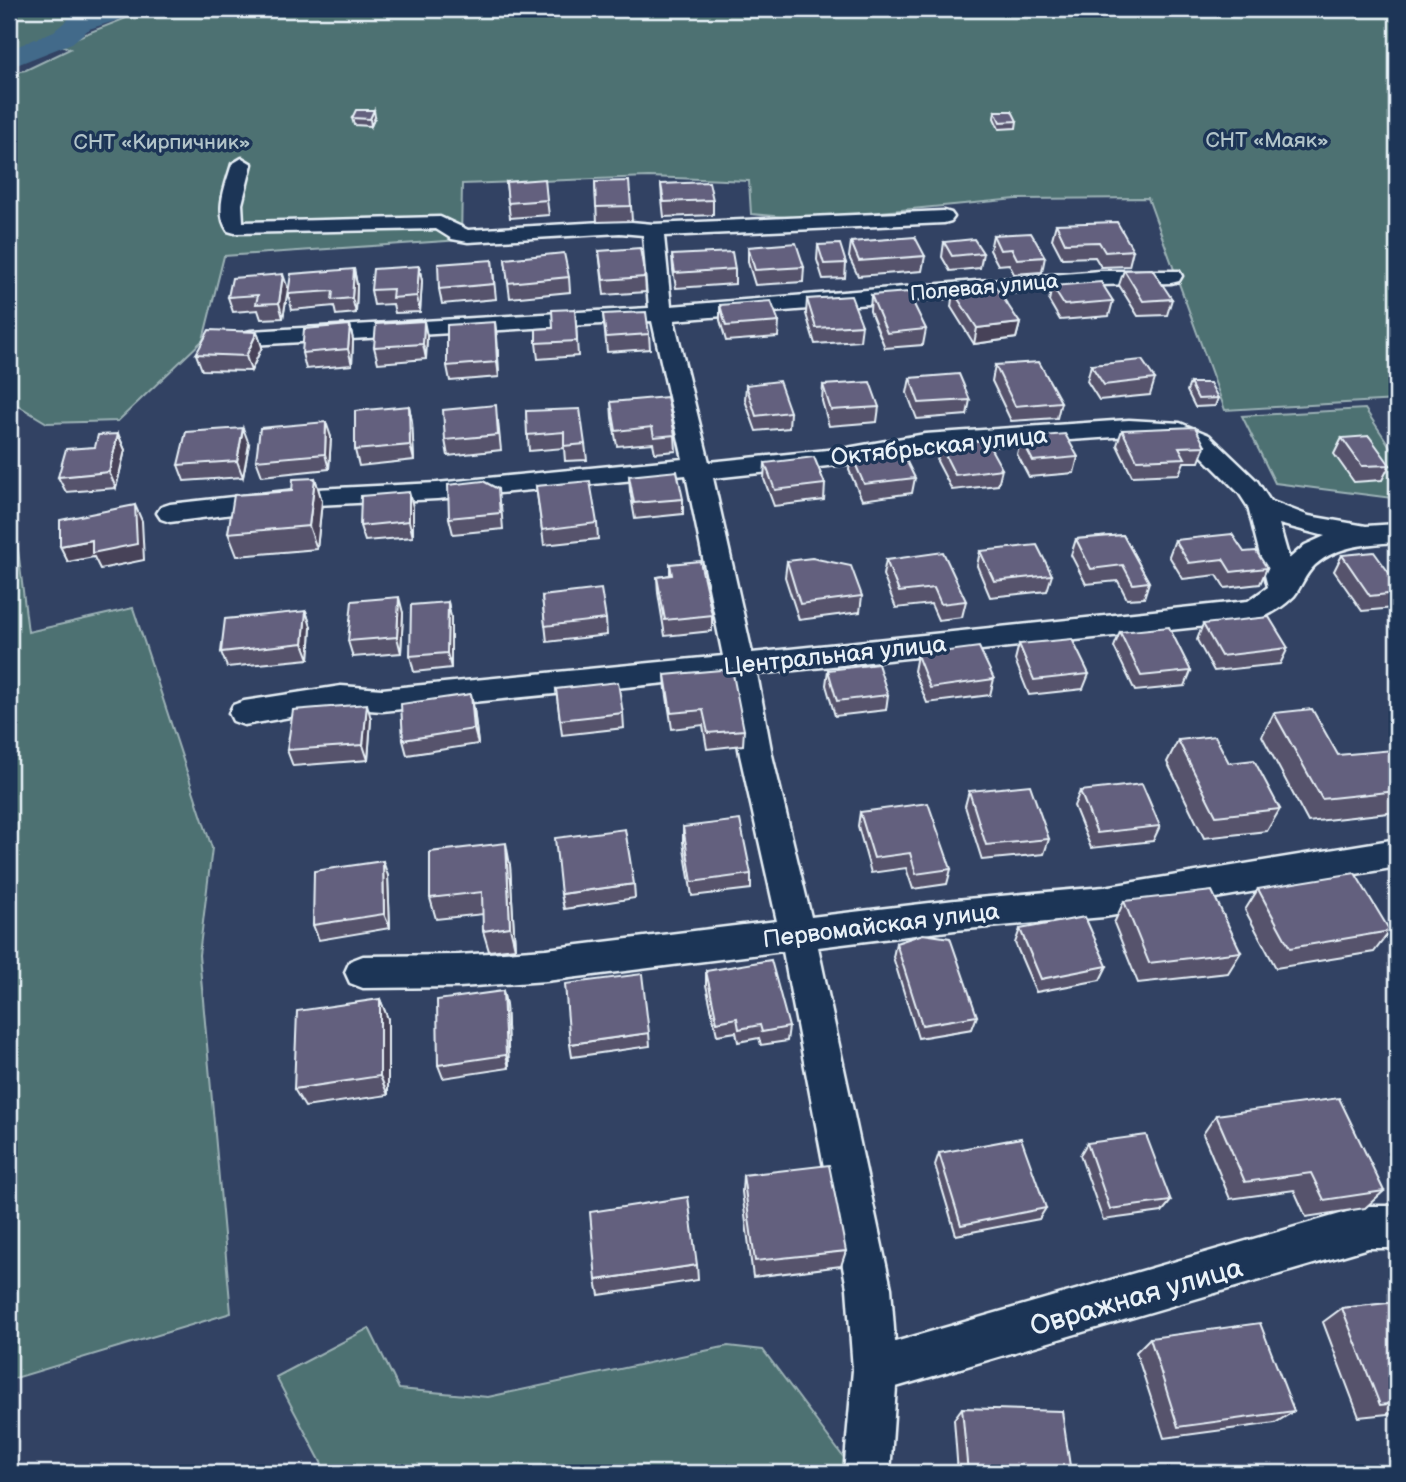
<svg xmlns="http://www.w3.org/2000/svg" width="1406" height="1482" viewBox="0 0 1406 1482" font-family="'Balsamiq Sans',sans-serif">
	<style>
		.green { fill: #4e7172; stroke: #9bb1b5; stroke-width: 2 }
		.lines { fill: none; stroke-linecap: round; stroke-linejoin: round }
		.river { fill: #426a8a; fill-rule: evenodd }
		.minor-casing { stroke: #e8f1f8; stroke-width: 5 }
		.minor { fill: #1d3557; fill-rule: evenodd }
		.wall { fill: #56536c; stroke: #e8f1f8; stroke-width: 2 }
		.shaded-wall { fill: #464358; stroke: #e8f1f8; stroke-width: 2 }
		.building { fill: #64607e; stroke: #e8f1f8; stroke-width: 2 }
		.labels { text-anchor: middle; stroke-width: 7; stroke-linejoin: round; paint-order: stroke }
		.far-park-label { font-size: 21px; fill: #b2c4c9; stroke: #1d3557 }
		.far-street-label { font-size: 21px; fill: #e8f1f8; stroke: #1d3557 }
		.street-label { font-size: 24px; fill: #e8f1f8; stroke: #1d3557 }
		.near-street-label { font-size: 28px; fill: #e8f1f8; stroke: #1d3557 }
	</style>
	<rect width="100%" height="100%" fill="#324263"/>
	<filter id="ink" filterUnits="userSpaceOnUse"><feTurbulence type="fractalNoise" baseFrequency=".0143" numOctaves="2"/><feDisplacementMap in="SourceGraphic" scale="14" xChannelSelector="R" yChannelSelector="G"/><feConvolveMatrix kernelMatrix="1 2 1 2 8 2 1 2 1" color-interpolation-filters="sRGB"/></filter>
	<g filter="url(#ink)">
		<path class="green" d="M9,9H120L76,21L57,36L9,55Z
			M149,9H1397V400L1225,410L1148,198L1016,199L807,219L751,214L749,181L649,177L462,184L461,240L224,256L203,340L118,421L47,423L17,405L9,409V73L26,70L70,49L60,44Z
			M1365,409L1397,457V496L1392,498L1275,483L1242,416Z
			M9,500H12L28,632L133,608L212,848L199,955L231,1313L9,1380Z
			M369,1328L399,1389L488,1397L728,1346L763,1350L850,1466L849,1473H335L323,1466L276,1377Z"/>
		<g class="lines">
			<path class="river" d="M101,9H141L137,14L89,29L72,43L9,68V50L54,31L71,17Z"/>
			<g class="minor-casing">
				<path id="minor" d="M242,158L252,164L242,204L243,222L440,217L468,230L620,221L653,224L944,211L951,213L954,217L951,221L944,223L664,236L671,306L1100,271H1179L1182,276L1179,281L1171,283L1100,285L674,320L709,462L847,448L925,434L1129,420L1180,423L1209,435L1257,481L1270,501L1309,516L1366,526L1397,524V542C1368,544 1338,545 1315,565C1304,575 1301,588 1294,596C1282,608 1269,616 1253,621L757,674L772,755L811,917L955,900L1104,887L1397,839V867L1104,917L955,930L818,947L891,1288L895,1342L1368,1206H1397V1248H1368L896,1387L890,1473H844L853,1370L847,1288L783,951L546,981L459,987L363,988L350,983L345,972L350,961L363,956L459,955L546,949L777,921L740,755L727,677L382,711L341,708L244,725L233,721L229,713L233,705L244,701L341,686L382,689L723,656L686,475L437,499L296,506L170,522L161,519L157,513L161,507L170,504L296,490L437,483L683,459L652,321L251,345L243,343L240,338L243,333L251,331L649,308L643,235L620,233L468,242L452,239L436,229L235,233L228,231C214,211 226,185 232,164ZM1129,436L1175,438L1191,445L1239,493L1248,507L1268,587L1248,601L752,653L713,478L847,464L925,450ZM1279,524L1325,536L1305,545L1289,559Z"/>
			</g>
			<use href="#minor" class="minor"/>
		</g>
		<path class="wall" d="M995,111L1017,121L1016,128L999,129L994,118Z
			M375,117L371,126L354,125L352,118Z
			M506,182L547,200L549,215L510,218Z
			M595,182L631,206L632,221L597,222Z
			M661,184L713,200V215L664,217L662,199Z
			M1056,224L1133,250L1129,266L1101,267L1095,257L1062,258L1052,239Z
			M993,235L1045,257L1042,272L1014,274L1009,264L998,265L990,250Z
			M851,242L925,256L922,271L858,276L849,257Z
			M944,242L983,253L980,268L950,271L942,257Z
			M818,245L846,263L845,278L823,279L817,260Z
			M748,247L804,267L803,282L755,285L748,262Z
			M599,251L645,277L646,292L604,295Z
			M672,255L735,269V284L676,288L673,270Z
			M505,259L569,277L570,292L510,298Z
			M492,260L496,299L442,304L439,289Z
			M419,266L422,281L420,312L395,313L393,304L374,305L371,290Z
			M354,269L357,285L356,313L336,315L334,306L292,310L288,294Z
			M1124,270L1172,299L1167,315L1138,316L1119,285Z
			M1052,286L1113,301L1109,316L1060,320L1049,301Z
			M288,289L283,318L261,319L258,310L233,312L228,297Z
			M953,291L1020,323L1016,338L974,344L951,307Z
			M871,295L926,329L923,345L885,348L870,311Z
			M807,299L862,325L860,341L815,344L806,314Z
			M720,305L779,322L778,337L726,341L720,320Z
			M575,309L578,356L538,359L536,343Z
			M603,314L649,334L650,349L607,352Z
			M350,325L353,340L352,365L306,369L302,353Z
			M257,332L262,347L251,371L202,370L196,354Z
			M427,336L426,359L378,363L374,347Z
			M497,337L499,377L450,381L447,366Z
			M995,365L1061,402L1057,418L1011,421L992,381Z
			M1091,365L1155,379L1150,395L1099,400L1087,381Z
			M910,378L970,400L967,415L917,419L907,393Z
			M1190,383L1218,398L1215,406L1195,407L1187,391Z
			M746,385L790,412L789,428L756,431L745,400Z
			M823,385L879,407L877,422L829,426L822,401Z
			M611,402L675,435L676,451L655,453L653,443L617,446L612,418Z
			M409,406L412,422L414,460L359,466L355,450Z
			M526,411L585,444L587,460L565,461L564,448L529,451Z
			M498,421L501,450L448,456L445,440Z
			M1122,430L1205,446L1199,462H1184L1179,474L1132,476L1117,445Z
			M118,434L125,450L116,488L66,492L58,477L95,447Z
			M331,437L329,469L262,476L256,460Z
			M1021,438L1078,457L1074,473L1029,477L1017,454Z
			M1342,438L1390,465L1382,480L1354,482L1334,454Z
			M249,444L243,477L184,481L178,465Z
			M940,445L1002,469L998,485L952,490L937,461Z
			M851,454L915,478L912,493L862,500L849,470Z
			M765,463L825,484L824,500L774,506L764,479Z
			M629,476L683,499V514L635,519L630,491Z
			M315,478L322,501L317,549L237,556L228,533L292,491Z
			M536,486L597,523L598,539L544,545Z
			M501,505L503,529L453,534L449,518Z
			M413,507V537L365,541L360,526Z
			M1123,535L1149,582L1144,598L1127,599L1118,581L1086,584L1071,555L1076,539Z
			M1175,540L1244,552L1267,568L1260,584L1225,588L1217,575L1183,579L1169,556Z
			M980,551L1052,575L1047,591L990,597L977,566Z
			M1342,555L1397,584V603L1394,608L1362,611L1334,571Z
			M886,560L966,601L962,617L938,620L931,604L896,608L883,575Z
			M787,561L862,596L860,612L799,620L785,577Z
			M670,564L712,615V631L665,636L658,593L657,577L670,575Z
			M542,596L606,619L607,635L547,642Z
			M448,602L451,618V668L414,672L410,656Z
			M306,611L311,627L309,659L227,667L221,652Z
			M403,613L401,653L353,657L348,641Z
			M1203,624L1288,648L1280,664L1214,671L1197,640Z
			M1120,632L1191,671L1185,686L1135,691L1114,647Z
			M1019,644L1089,674L1083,689L1029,695L1015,660Z
			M917,655L994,679L990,695L927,703L914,671Z
			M828,670L888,695L886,710L835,716L826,685Z
			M665,675L744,730L743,745L707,749L703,725L672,729L666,690Z
			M556,689L623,713L624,728L562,735Z
			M474,709L478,744L407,755L403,740Z
			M1274,713L1338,755L1397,757V812L1308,822L1262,736Z
			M371,719L368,760L293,766L287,750Z
			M1178,740L1229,763L1280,809L1267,831L1204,838L1167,762Z
			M969,791L1049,839L1044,854L982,860L965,806Z
			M1080,791L1160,826L1153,841L1091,848L1074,806Z
			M860,812L951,869L947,884L913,889L906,868L871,873L858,826Z
			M683,827L751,874V889L692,896L683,842Z
			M510,865L515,948L489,951L483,931V914L436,919L430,898Z
			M388,876L390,928L319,940L313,925Z
			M634,884L635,898L564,909L561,894Z
			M1258,889L1390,931L1374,952L1276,968L1245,910Z
			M1124,901L1241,952L1228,973L1138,983L1114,923Z
			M1020,929L1107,966L1100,980L1036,992L1015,943Z
			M896,943L977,1016L972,1029L918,1038L893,957Z
			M706,971L789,1027L787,1041L761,1045L759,1038L738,1042L736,1032L717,1035L706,985Z
			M503,991L506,1005L509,1068L443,1078L438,1065Z
			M380,999L388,1019V1095L305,1107L294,1089Z
			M649,1033L650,1046L572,1057L570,1044Z
			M1216,1115L1384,1191L1365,1208L1306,1217L1294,1190L1230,1199L1203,1134Z
			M1087,1143L1171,1201L1162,1212L1103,1220L1080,1155Z
			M939,1153L1046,1208L1039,1219L956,1235L935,1165Z
			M743,1175L846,1251L841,1266L753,1277L742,1192Z
			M697,1265L698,1280L599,1295L596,1280Z
			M1397,1302V1413L1359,1417L1323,1322L1342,1308Z
			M1150,1338L1294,1411L1275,1423L1164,1438L1136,1352Z
			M962,1408L1071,1473H958L954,1419Z"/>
		<path class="shaded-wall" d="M374,110L375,117L371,126L370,119Z
			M419,266L422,281L420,312L417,296Z
			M354,269L357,285L356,313L352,298Z
			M283,274L288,289L283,318L279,303Z
			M424,321L427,336L426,359L423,344Z
			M495,322L497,337L499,377L497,362Z
			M1020,323L1016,338L974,344L977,328Z
			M350,325L353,340L352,365L348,349Z
			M257,332L262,347L251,371L246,356Z
			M409,406L412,422L414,460L410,445Z
			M326,422L331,437L329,469L325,454Z
			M243,428L249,444L243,477L237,461Z
			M118,434L125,450L116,488L109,472Z
			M315,478L322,501L317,549L309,526Z
			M409,492L413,507V537L409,521Z
			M135,505L142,521L144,560L100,569L94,557L68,562L60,546L92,540Z
			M399,597L403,613L401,653L397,637Z
			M448,602L451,618V668L447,653Z
			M306,611L311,627L309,659L303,643Z
			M471,694L474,709L478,744L474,729Z
			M367,704L371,719L368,760L363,745Z
			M506,843L510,865L515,948L510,927Z
			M383,861L388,876L390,928L384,914Z
			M503,991L506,1005L509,1068L506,1055Z
			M380,999L388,1019V1095L380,1076Z"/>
		<path class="building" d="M356,110H374L370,119L352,118Z
			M995,111H1012L1017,121L1000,122Z
			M545,179L547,200L508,203L506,182Z
			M629,181L631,206L596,207L595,182Z
			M709,182L713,200L664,202L661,184Z
			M1117,222L1133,250L1105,252L1099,242L1065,243L1056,224Z
			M1031,233L1045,257L1017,259L1012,249L1000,250L993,235Z
			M915,237L925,256L859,261L851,242Z
			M974,239L983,253L952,256L944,242Z
			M796,243L804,267L755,270L748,247Z
			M840,244L846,263L824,264L818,245Z
			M640,248L645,277L603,280L599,251Z
			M732,252L735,269L675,273L672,255Z
			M564,253L569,277L508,283L505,259Z
			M492,260L494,284L439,289L438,264Z
			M419,266L417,296L392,298L393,289L371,290L373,269Z
			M354,269L352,298L332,300L333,291L288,294L291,274Z
			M1152,269L1172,299L1143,301L1124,270Z
			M283,274L279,303L256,304L258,295L228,297L232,278Z
			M1101,282L1113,301L1064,305L1052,286Z
			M995,286L1020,323L977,328L953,291Z
			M908,292L926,329L887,333L871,295Z
			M851,296L862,325L816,328L807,299Z
			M771,301L779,322L726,326L720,305Z
			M575,309L577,341L536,343V329L553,328L552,310Z
			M646,312L649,334L606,337L603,314Z
			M424,321L423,344L374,347L376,324Z
			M495,322L497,362L447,366V325Z
			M350,325L348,349L302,353L304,329Z
			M209,330L257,332L246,356L196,354Z
			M1142,360L1155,379L1104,385L1091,365Z
			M1039,362L1061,402L1015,406L995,365Z
			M959,374L970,400L919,403L910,378Z
			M779,381L790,412L756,416L746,385Z
			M870,382L879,407L831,410L823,385Z
			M1190,383H1210L1218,398L1198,399Z
			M667,397L675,435L654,437L652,427L616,431L611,402Z
			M496,405L498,435L445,440L443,410Z
			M409,406L410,445L355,450V411Z
			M580,409L585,444L564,446V432L527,435L526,411Z
			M326,422L325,454L256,460L260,428Z
			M1195,427L1205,446L1179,447L1185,458L1137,460L1122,430Z
			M243,428L237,461L178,465L186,432Z
			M118,434L109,472L58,477L66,449L95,447L98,435Z
			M1065,434L1078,457L1033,461L1021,438Z
			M1369,436L1390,465L1362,466L1342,438Z
			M986,440L1002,469L955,475L940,445Z
			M900,448L915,478L864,484L851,454Z
			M814,457L825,484L775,490L765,463Z
			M677,471L683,499L634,503L629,476Z
			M315,478L309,526L228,533L234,495L292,491L293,479Z
			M483,481L498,489L500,513L449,518L448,485Z
			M590,481L597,523L542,530L536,486Z
			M409,492V521L360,526L361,496Z
			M135,505L137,544L92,553V540L60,546V520Z
			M1232,534L1244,552L1256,551L1267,568L1231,572L1223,559L1189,563L1175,540Z
			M1123,535L1149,582L1133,584L1123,565L1091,569L1076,539Z
			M1037,545L1052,575L994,581L980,551Z
			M943,552L966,601L941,604L934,588L899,592L886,560Z
			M1374,552L1397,584V593L1370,596L1342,555Z
			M812,558L851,566L862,596L800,604L787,561Z
			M700,561L712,615L665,620L657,577L672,575L670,564Z
			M601,589L606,619L545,626L542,596Z
			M399,597L397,637L348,641L352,601Z
			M448,602L447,653L410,656L411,605Z
			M306,611L303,643L221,652L225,619Z
			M1269,617L1288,648L1221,656L1203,624Z
			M1169,627L1191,671L1141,676L1120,632Z
			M1072,639L1089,674L1034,680L1019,644Z
			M979,647L994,679L930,688L917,655Z
			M878,664L888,695L837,701L828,670Z
			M732,669L744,730L708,733L703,710L671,713L665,675Z
			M618,682L623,713L560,720L556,689Z
			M471,694L474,729L403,740L401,704Z
			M367,704L363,745L287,750L293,710Z
			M1312,709L1338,755L1393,750L1397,757V791L1322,799L1274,713Z
			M1215,736L1229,763L1254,760L1280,809L1216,816L1178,740Z
			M1142,784L1160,826L1097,833L1080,791Z
			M1030,785L1049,839L986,845L969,791Z
			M928,803L951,869L916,874L910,853L874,858L860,812Z
			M740,820L751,874L692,882L683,827Z
			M625,829L634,884L561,894L555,838Z
			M506,843L510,927L483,931L482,892L430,898V852Z
			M383,861L384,914L313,925L314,871Z
			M1355,873L1390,931L1290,948L1258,889Z
			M1212,891L1241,952L1149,963L1124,901Z
			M1085,917L1107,966L1041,979L1020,929Z
			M923,934L950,938L977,1016L922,1025L896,943Z
			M771,960L789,1027L762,1032L760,1025L739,1029L737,1018L717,1022L706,971Z
			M642,974L649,1033L570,1044L565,984Z
			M503,991L506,1055L438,1065L437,1000Z
			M380,999V1076L294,1089L297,1011Z
			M1339,1098L1384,1191L1324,1200L1311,1173L1245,1182L1216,1115Z
			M1146,1135L1171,1201L1110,1209L1087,1143Z
			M1021,1138L1046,1208L961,1225L939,1153Z
			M829,1165L846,1251L755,1261L743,1175Z
			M688,1197L697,1265L596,1280L590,1212Z
			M1397,1302V1403L1380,1405L1342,1308Z
			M1260,1323L1294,1411L1178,1427L1150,1338Z
			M962,1408L1062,1411L1071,1473H968Z"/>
	</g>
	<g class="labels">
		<g class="far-park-label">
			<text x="1267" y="147">СНТ «Маяк»</text>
			<text x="162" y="149">СНТ «Кирпичник»</text>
		</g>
		<g class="far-street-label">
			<text transform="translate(984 287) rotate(-5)" y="7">Полевая улица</text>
		</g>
		<g class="street-label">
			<text transform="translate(939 446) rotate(-6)" y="8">Октябрьская улица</text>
			<text transform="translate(835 655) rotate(-6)" y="8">Центральная улица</text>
			<text transform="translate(881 925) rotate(-7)" y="8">Первомайская улица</text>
		</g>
		<g class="near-street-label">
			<text transform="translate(1136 1296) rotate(-16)" y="10">Овражная улица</text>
		</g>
	</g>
	<rect width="1406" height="1482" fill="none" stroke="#1d3557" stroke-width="35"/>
	<rect x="18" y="18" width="1371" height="1447" fill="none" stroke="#e8f1f8" stroke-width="2.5" filter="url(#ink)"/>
</svg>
